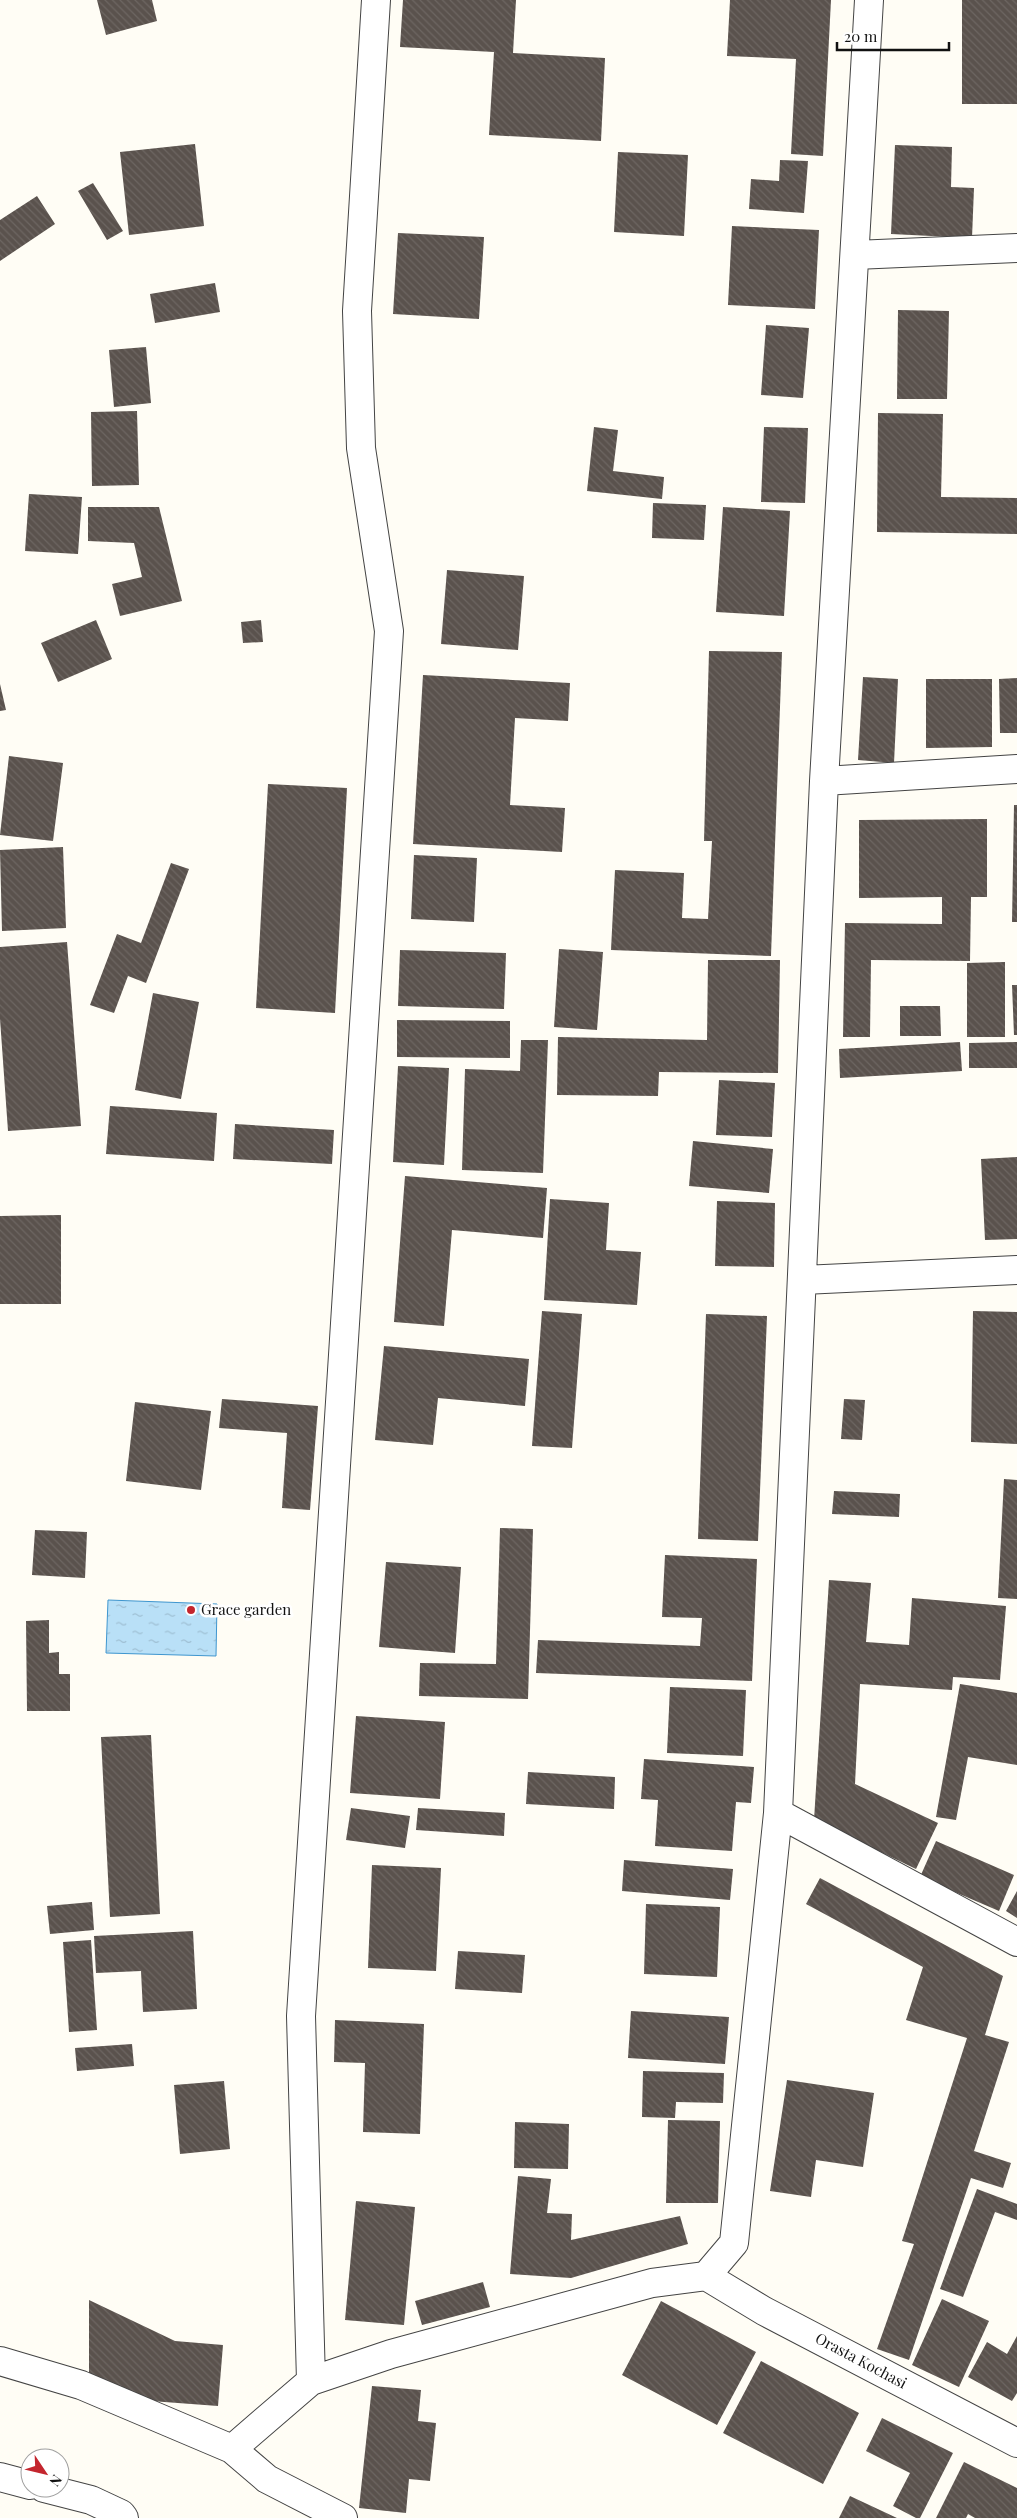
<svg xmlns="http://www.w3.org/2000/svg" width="1017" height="2518" viewBox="0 0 1017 2518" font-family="'Playfair Display',serif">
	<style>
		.water { fill: url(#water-ripples); stroke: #3f96cf }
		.building { fill: url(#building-back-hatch) }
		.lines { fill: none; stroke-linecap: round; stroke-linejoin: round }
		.minor-casing { stroke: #444; stroke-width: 30 }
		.minor { stroke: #fff; stroke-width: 28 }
		.poi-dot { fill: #c4262e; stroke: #fff; stroke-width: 2 }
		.labels { text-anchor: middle; stroke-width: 5; stroke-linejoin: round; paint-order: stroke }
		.poi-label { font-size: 15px; fill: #111; stroke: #fff; text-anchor: start }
		.street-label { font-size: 15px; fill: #111; stroke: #fff }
	</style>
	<defs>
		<pattern id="water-ripples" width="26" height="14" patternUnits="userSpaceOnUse" patternTransform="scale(1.25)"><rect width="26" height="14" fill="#b9e0f7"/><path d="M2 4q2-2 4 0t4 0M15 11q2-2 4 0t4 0" fill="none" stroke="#9ebfd3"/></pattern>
		<pattern id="building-back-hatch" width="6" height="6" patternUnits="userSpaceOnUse" patternTransform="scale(1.25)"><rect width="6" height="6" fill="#5a524d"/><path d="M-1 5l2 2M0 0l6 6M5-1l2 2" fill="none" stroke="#6d6662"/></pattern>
	</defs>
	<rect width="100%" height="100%" fill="#fffdf5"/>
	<path class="water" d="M108,1600L217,1604L216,1656L106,1653Z"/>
	<path class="building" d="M97,0H152L157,21L106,35Z
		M403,0H516L513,53L605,58L601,141L489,135L494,52L400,47Z
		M730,0H831L823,156L791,154L796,59L727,56Z
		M962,0H1017V104H962Z
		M195,144L204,226L129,235L120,152Z
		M895,145L952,147L951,187L974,188L972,238L891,234Z
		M618,152L688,155L684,236L614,232Z
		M780,160L808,161L804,213L749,209L751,179L779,181Z
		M93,183L123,231L107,240L78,191Z
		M37,196L55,224L0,261V220Z
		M732,226L819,230L815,309L728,305Z
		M398,233L484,237L479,319L393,314Z
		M215,283L220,312L155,323L150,294Z
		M898,310L949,311L947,399H897Z
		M766,325L809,328L803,398L761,395Z
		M146,347L151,403L114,407L109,350Z
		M137,411L139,485L92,486L91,412Z
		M878,413L943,414L941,497L1017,498V534L877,532Z
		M594,427L618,430L613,471L664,477L662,499L587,491Z
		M764,427L808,428L805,503L761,502Z
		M29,494L82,497L78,554L25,551Z
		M653,503L706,505L704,540L652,538Z
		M88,507H159L182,601L120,616L112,584L142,577L134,543L88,541Z
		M723,507L790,511L784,616L716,612Z
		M447,570L524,576L518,650L441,644Z
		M96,620L112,659L58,682L41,643Z
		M261,620L263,642L243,643L241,622Z
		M709,651L782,652L771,956L611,950L615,870L684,873L682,918L708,919L712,841H704Z
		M423,675L570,683L568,721L515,718L510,805L565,808L562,852L413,844Z
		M863,677L898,679L894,763L858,760Z
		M1017,678V733H1000L999,679Z
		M926,679H992V747L926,748Z
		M0,684L6,710L0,711Z
		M9,756L63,763L53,841L0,835Z
		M268,784L347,788L335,1013L256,1008Z
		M1014,805H1017V922H1012Z
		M987,819V897H971L970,961L871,960L870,1037H843L845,923L942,924V897L859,898V820Z
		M63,847L66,928L2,931L0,850Z
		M414,855L477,858L474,922L411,919Z
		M171,863L189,869L146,983L128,976L114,1013L90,1005L117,934L141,943Z
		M67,942L81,1126L8,1131L0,1019V947Z
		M559,949L603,952L597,1030L554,1027Z
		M400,950L506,953L504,1009L398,1006Z
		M708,960H780L778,1073L659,1072L658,1096L557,1095L558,1037L707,1040Z
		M1005,962V1037H967V963Z
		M1012,985H1017V1035H1014Z
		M153,993L199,1002L181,1099L135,1090Z
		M900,1006H940L941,1036H900Z
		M397,1020L510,1021V1058L397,1057Z
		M521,1040H548L543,1173L462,1170L465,1069L520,1071Z
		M960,1042L962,1071L840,1078L839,1049Z
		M1017,1042V1068H969V1043Z
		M398,1066L449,1068L444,1165L393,1162Z
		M719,1080L775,1083L772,1137L716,1135Z
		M110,1106L217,1113L214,1161L106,1154Z
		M235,1124L334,1130L332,1164L233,1159Z
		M693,1141L773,1149L769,1193L689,1186Z
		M1017,1157V1239L985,1240L981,1159Z
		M405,1176L547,1188L543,1238L452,1230L444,1326L394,1322Z
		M550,1199L609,1203L606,1250L641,1252L637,1305L544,1300Z
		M717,1201L775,1203L774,1267L715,1266Z
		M61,1215V1304H0V1216Z
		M542,1311L582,1314L572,1448L532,1446Z
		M973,1311L1017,1312V1444L971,1442Z
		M706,1314L767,1316L758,1541L698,1539Z
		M384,1346L529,1359L525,1406L438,1398L433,1445L375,1440Z
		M222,1399L318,1406L310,1510L282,1508L287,1433L219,1428Z
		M844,1399L865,1400L862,1440L841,1439Z
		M135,1402L211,1411L201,1490L126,1481Z
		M1004,1479L1017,1480V1599L998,1598Z
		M834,1491L900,1494L899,1517L832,1514Z
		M500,1528L533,1529L528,1699L419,1696L420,1663L496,1664Z
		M35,1530L87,1532L85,1578L32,1575Z
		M665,1555L757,1559L752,1681L536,1673L538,1640L700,1646L702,1618L662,1617Z
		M386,1562L461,1567L455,1653L379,1647Z
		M829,1580L871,1583L866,1642L909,1645L912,1598L1006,1606L1000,1680L953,1677L952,1690L860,1684L855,1784L938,1823L916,1869L814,1820Z
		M49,1620V1653L59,1652V1674H70V1711H27L26,1621Z
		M960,1684L1017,1693V1765L968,1757L956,1820L936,1817Z
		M670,1687L746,1690L743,1756L667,1753Z
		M356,1716L445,1722L440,1799L350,1793Z
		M151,1735L160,1914L110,1917L101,1737Z
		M644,1759L754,1767L751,1803L736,1802L732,1851L655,1846L658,1800L641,1799Z
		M528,1772L615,1777L614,1809L526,1804Z
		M351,1808L410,1816L405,1848L346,1840Z
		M418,1808L505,1813L504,1836L416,1830Z
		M936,1841L1014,1875L999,1911L920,1877Z
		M624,1860L733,1869L730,1900L622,1891Z
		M372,1865L441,1868L436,1971L368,1968Z
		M820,1878L1003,1976L985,2035L1009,2042L974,2151L1011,2163L1003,2188L971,2178L909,2360L877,2349L914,2244L902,2241L967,2038L906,2020L923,1967L806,1904Z
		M1017,1891V1918L1006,1911Z
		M92,1902L94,1930L50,1934L47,1906Z
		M646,1904L720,1907L717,1977L644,1974Z
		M193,1931L197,2009L143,2012L141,1971L96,1973L94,1936Z
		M91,1940L97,2030L69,2032L63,1942Z
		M458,1951L525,1955L522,1993L455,1989Z
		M631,2011L729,2017L725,2064L628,2058Z
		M335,2020L424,2024L420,2134L363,2132L365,2063L334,2062Z
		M132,2044L134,2066L77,2071L75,2048Z
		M643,2071L724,2073L723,2103L676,2102L675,2118L642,2117Z
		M787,2080L874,2093L863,2167L816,2160L811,2197L770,2191Z
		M224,2081L230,2149L180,2154L174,2085Z
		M668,2120L720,2121L718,2203H666Z
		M515,2122L569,2124L568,2169L514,2168Z
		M518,2176L551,2179L547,2213L572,2214L571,2240L680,2216L688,2244L571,2278L510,2274Z
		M977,2189L1017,2204V2220L995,2212L963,2297L940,2289Z
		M356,2201L415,2207L404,2325L345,2320Z
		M483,2282L490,2307L422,2325L415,2301Z
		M942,2299L989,2321L959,2387L912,2365Z
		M89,2300L175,2341L223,2345L218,2406L151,2401L89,2373Z
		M661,2301L756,2352L717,2425L622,2375Z
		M1017,2336V2393L1012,2401L968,2377L987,2342L1007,2354Z
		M761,2361L859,2413L823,2484L723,2433Z
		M372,2386L421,2390L418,2421L436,2423L430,2481L409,2479L406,2513L359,2508Z
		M882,2418L953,2453L920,2518H916L893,2506L910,2473L866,2451Z
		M964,2462L1017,2488V2518H975L968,2514L966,2518H936Z
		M850,2496L897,2518H839Z"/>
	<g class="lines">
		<g class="minor-casing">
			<path id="minor" d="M855,255L1017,248
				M824,781L1017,769
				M803,1280L1017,1270
				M778,1813L1017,1942
				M706,2276L764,2311L1017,2443
				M0,2361L81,2385L232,2449L267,2479L343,2518
				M311,2381L301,2016L389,631L361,448L357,311L376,0
				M232,2449L311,2381L391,2354L652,2283L706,2276L734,2243L778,1813L824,781L869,0
				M0,2477L30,2485
				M44,2488L91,2500L121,2514L124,2518"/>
		</g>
		<use href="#minor" class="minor"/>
	</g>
	<circle class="poi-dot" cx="191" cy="1610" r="5"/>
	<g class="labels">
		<g class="poi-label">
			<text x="201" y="1615">Grace garden</text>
		</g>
		<g class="street-label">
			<text transform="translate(861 2361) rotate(28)" y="5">Orasta Kochasi</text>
		</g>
	</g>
	<g transform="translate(45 2473) rotate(125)"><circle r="24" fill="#ffffff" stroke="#a0a0a0"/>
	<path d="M0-4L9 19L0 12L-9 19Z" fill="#c4262e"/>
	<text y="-8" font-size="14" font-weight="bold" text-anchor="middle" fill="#111111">N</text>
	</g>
	<path d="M837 42v8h112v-8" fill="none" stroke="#111111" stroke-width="2.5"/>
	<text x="844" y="42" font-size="15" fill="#111111" stroke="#ffffff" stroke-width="4" paint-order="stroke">20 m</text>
</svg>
